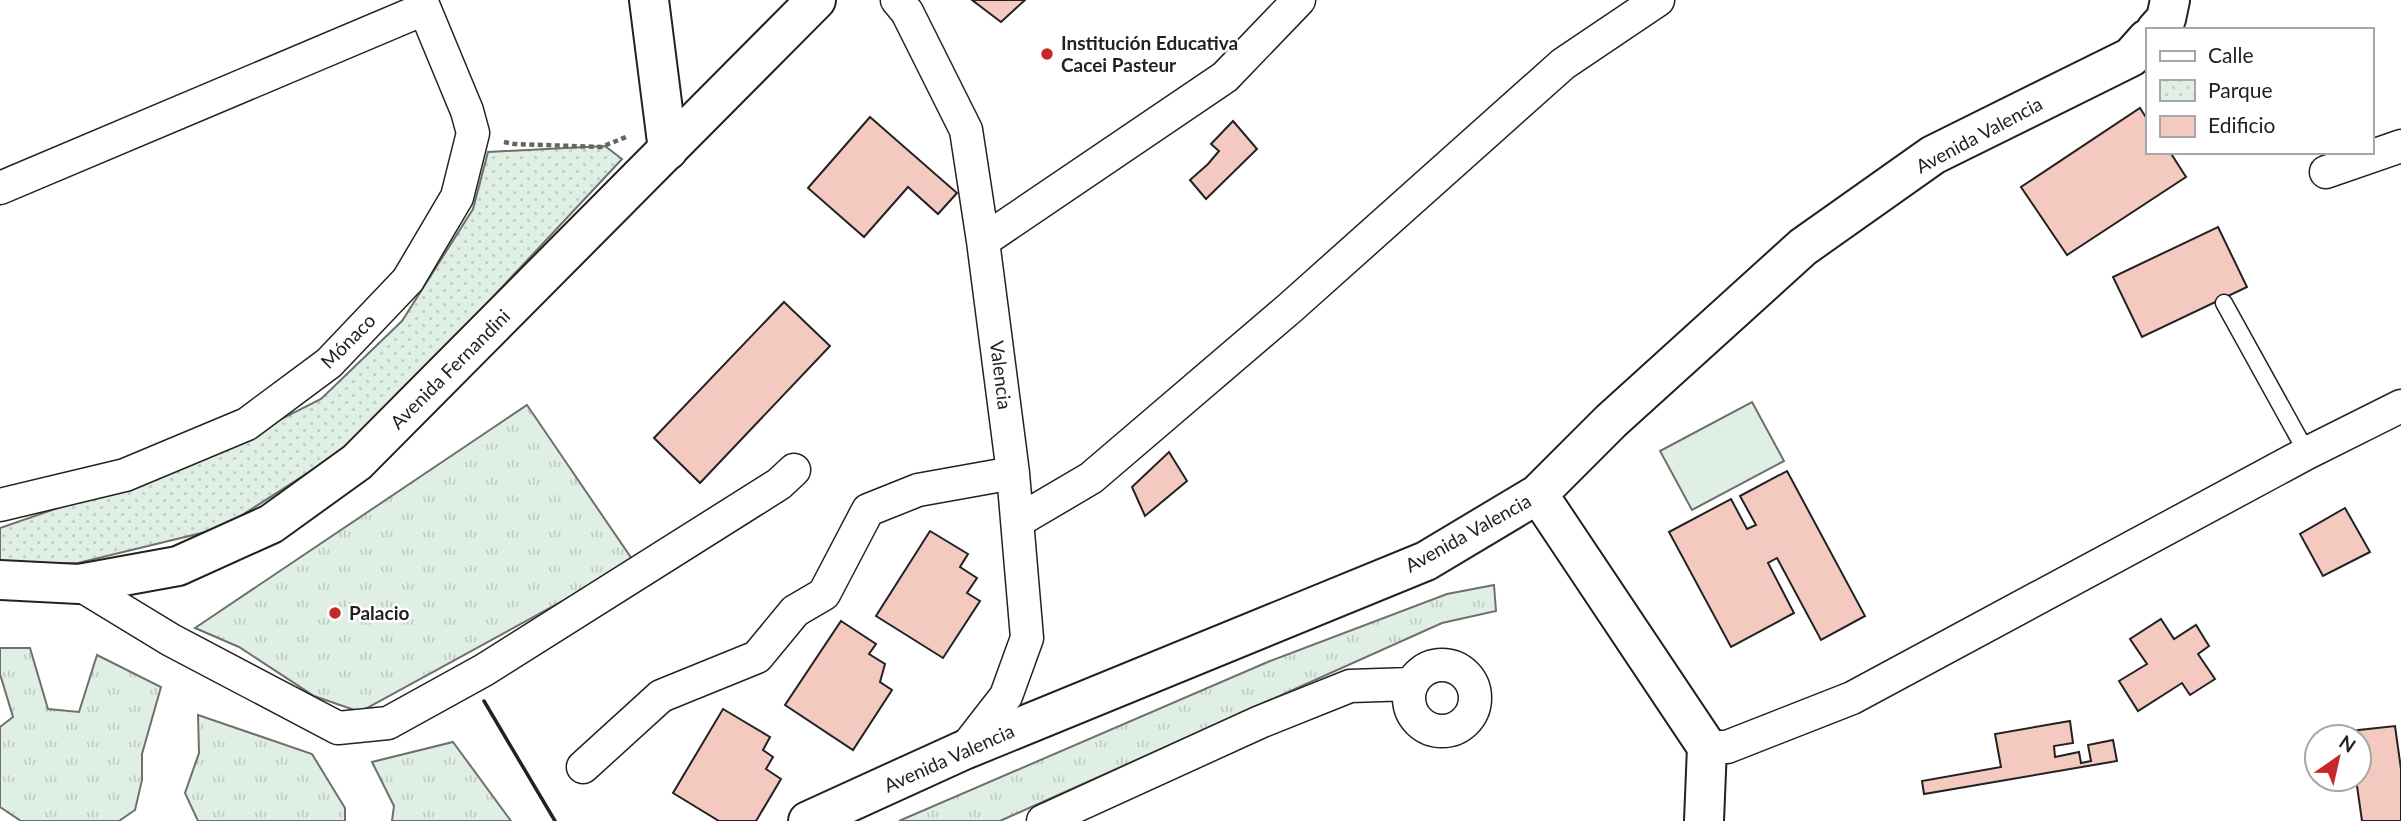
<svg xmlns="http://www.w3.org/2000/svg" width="2401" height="821" viewBox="0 0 2401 821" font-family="Lato,sans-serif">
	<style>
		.grass { fill: url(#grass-tufts); stroke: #6f6f6f; stroke-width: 2 }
		.park { fill: url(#park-dots); stroke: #6f6f6f; stroke-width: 2 }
		.pitch { fill: #e0efe3; stroke: #6f6f6f; stroke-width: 2 }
		.building { fill: #f3c9c0; stroke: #222; stroke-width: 2 }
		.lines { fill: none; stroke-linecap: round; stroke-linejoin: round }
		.lane-casing { stroke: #222; stroke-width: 19 }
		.street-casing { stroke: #222; stroke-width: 35 }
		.secondary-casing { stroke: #222; stroke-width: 42 }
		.primary-casing { stroke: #222; stroke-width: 42 }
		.path { stroke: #646464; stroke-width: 4.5; stroke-dasharray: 5 3.5; stroke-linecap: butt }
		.lane { stroke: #fff; stroke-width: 16 }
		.street { stroke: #fff; stroke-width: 32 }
		.secondary { stroke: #fff; stroke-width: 38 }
		.primary { stroke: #fff; stroke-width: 38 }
		.wall { stroke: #222; stroke-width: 3.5 }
		.poi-dot { fill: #c62828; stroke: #fff; stroke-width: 2.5 }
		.labels { text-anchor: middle; stroke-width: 5; stroke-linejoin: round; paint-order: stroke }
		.poi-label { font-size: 19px; font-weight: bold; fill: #222; stroke: #fff; text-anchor: start }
		.street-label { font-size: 19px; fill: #222; stroke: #fff }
	</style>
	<defs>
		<pattern id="grass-tufts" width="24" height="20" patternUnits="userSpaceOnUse" patternTransform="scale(1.75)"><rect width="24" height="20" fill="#e0efe3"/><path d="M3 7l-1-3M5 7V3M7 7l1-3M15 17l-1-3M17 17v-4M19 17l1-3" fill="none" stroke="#c0cdc2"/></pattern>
		<pattern id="park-dots" width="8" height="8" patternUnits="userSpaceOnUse" patternTransform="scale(1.75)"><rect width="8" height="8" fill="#e0efe3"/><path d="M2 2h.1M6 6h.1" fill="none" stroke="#c0cdc2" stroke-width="1.8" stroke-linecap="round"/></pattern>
	</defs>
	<rect width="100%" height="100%" fill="#fff"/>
	<path class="grass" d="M527,405L634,562L360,712L314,696L239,647L195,628Z
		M1494,585L1496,611L1442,623L1000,821H899L1270,661L1447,594Z
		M0,648H30L48,709L79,712L97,655L161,687L142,754V780L135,810L119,821H21L0,807V727L13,717L0,674Z
		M198,715L312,754L345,808V821H198L185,793L199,753Z
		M453,742L511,821H392L394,806L372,762Z"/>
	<path class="park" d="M605,146L622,159L359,440L222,528L78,563L0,565V528L208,456L321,399L402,321L473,209L488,152Z"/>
	<path class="pitch" d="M1752,402L1784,461L1692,510L1660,451Z"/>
	<path class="building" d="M972,0H1025L1001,22Z
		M2140,108L2147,119V152H2170L2186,177L2067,255L2021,187Z
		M870,117L957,193L938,214L908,187L864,237L808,188Z
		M1233,121L1257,149L1206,199L1190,180L1208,164L1219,151L1211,144Z
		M2218,227L2247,287L2142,337L2113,277Z
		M784,302L830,346L700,483L654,438Z
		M1169,452L1187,481L1145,516L1132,487Z
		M1787,471L1865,616L1821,640L1777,558L1768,563L1794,613L1731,647L1669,532L1731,499L1747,529L1756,525L1740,496Z
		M2345,508L2370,552L2323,576L2300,534Z
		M930,531L968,554L960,567L977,578L967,593L980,601L943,658L876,616Z
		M2161,619L2174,639L2196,625L2209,646L2198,654L2215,679L2190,695L2182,683L2138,711L2119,681L2147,664L2130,639Z
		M841,621L876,644L869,654L885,664L880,682L892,690L853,750L785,705Z
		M723,709L770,737L763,750L773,757L766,769L781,779L756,821H719L673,793Z
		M2070,721L2073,743L2054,746L2055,757L2079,752L2081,763L2091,761L2088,745L2113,740L2117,761L1924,794L1922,781L2001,767L1995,734Z
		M2395,726L2401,769V821H2362L2356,779H2359V737H2351L2350,731Z"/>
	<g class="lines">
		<g class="lane-casing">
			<path id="lane" d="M2224,303L2307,453"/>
		</g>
		<g class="street-casing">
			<path id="street" d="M897,0L907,12L966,130L983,241L1013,473L1027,638L1006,696L964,750
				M2326,172L2401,146
				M0,188L424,9
				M983,241L1225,77L1299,0
				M0,505L125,475L247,424L329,363L408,280L457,197L473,133L467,111L421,0
				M1018,521L1091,478L1291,307L1563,64L1658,0
				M79,584L171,640L338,728L388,723L484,670L779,484L794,470
				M1409 698a33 33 0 1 1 66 0a33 33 0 1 1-66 0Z
				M1707,747H1727L1852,698L2307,453L2401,406
				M583,767L661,696L757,657L795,611L824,594L868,510L918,490L1013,473
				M1043,821L1260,722L1350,686L1411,684"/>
		</g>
		<g class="secondary-casing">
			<path id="secondary" d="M649,0L668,150
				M2156,30L2166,19L2170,0
				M1538,494L1707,747L1704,821
				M808,821L964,750L1426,561L1538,494L1611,421L1803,247L1933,155L2131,57L2147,39"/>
		</g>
		<g class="primary-casing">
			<path id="primary" d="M0,580L79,584L178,566L271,524L357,462L816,0"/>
		</g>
		<path class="path" d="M504,142L514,144L601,147L626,137"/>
		<use href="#lane" class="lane"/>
		<use href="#street" class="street"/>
		<use href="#secondary" class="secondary"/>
		<use href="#primary" class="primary"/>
		<path class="wall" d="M484,701L555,821"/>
	</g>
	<g class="poi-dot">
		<circle cx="1047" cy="54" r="7"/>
		<circle cx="335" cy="613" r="7"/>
	</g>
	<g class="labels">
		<g class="poi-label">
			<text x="1061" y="50">Institución Educativa<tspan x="1061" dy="22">Cacei Pasteur</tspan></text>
			<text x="349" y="620">Palacio</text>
		</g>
		<g class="street-label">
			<text transform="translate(1979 135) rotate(-28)" y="7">Avenida Valencia</text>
			<text transform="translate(348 341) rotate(-45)" y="7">Mónaco</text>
			<text transform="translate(450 369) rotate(-45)" y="7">Avenida Fernandini</text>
			<text transform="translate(1001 375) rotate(83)" y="7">Valencia</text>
			<text transform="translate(1468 533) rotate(-29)" y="7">Avenida Valencia</text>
			<text transform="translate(949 758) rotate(-24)" y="7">Avenida Valencia</text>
		</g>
	</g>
	<rect x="2146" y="28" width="228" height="126" fill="#ffffff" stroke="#a7a7a7" stroke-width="2"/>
	<rect x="2160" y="51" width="35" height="10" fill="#ffffff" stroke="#a7a7a7" stroke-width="2"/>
	<text x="2208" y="63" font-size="21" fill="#222222">Calle</text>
	<rect x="2160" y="80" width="35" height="21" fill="url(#park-dots)" stroke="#a7a7a7" stroke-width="2"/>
	<text x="2208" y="98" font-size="21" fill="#222222">Parque</text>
	<rect x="2160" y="116" width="35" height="21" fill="#f3c9c0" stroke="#a7a7a7" stroke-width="2"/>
	<text x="2208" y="133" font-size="21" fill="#222222">Edificio</text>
	<g transform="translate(2338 758) rotate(34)"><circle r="33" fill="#ffffff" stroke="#a7a7a7" stroke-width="2"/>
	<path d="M0-5L12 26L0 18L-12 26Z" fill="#c62828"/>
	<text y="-10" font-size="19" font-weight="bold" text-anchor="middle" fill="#222222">N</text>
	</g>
</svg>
